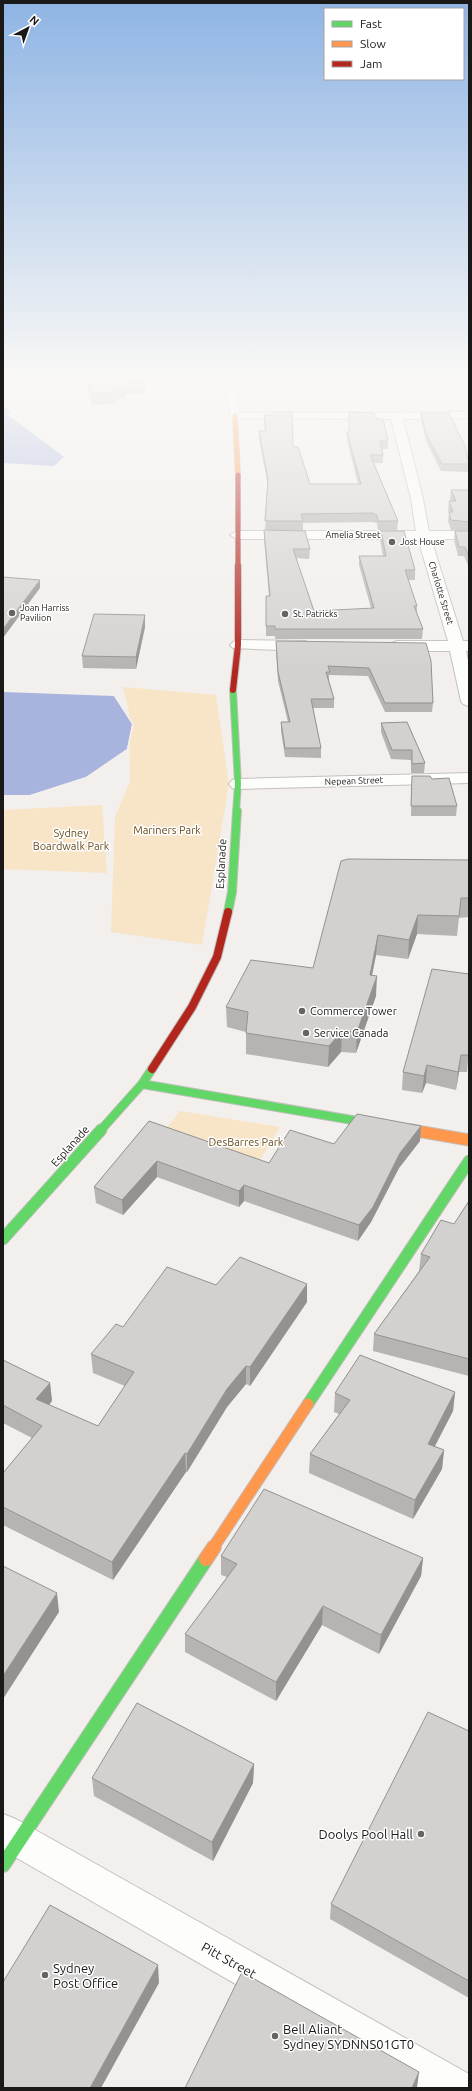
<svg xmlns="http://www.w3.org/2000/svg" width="472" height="2091" viewBox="0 0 472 2091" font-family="Ubuntu,sans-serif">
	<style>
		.green { fill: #f8e4c6 }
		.water { fill: #a8b4dd }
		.pier { fill: #f2efec }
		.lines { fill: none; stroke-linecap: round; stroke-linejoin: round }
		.street-casing { stroke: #c2c0be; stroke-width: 2 }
		.fast-far3-casing { stroke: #c2c0be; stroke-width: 8 }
		.fast-far2-casing { stroke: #c2c0be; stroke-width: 10 }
		.fast-far1-casing { stroke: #c2c0be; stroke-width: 13 }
		.fast-casing { stroke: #c2c0be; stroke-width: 16 }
		.slow-far3-casing { stroke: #c2c0be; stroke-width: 6 }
		.slow-far2-casing { stroke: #c2c0be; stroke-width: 10 }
		.slow-far1-casing { stroke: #c2c0be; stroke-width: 13 }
		.slow-casing { stroke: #c2c0be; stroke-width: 16 }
		.jam-far2-casing { stroke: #c2c0be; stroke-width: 6 }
		.jam-far1-casing { stroke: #c2c0be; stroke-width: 8 }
		.jam-casing { stroke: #c2c0be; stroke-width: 10 }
		.street { fill: #fdfdfc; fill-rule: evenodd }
		.fast-far3 { stroke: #63d668; stroke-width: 6 }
		.fast-far2 { stroke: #63d668; stroke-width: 8 }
		.fast-far1 { stroke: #63d668; stroke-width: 11 }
		.fast { stroke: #63d668; stroke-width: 14 }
		.slow-far3 { stroke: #ff974d; stroke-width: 5 }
		.slow-far2 { stroke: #ff974d; stroke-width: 8 }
		.slow-far1 { stroke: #ff974d; stroke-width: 11 }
		.slow { stroke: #ff974d; stroke-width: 14 }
		.jam-far2 { stroke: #b3261e; stroke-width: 5 }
		.jam-far1 { stroke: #b3261e; stroke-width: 6 }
		.jam { stroke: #b3261e; stroke-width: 8 }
		.wall { fill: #b5b4b2 }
		.shaded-wall { fill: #949291 }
		.building { fill: #d3d1cf; stroke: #949291 }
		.poi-dot { fill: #666462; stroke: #fff; stroke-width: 1.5 }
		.labels { text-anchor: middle; stroke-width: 3; stroke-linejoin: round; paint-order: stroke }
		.far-street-label { font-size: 9px; fill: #1b1917; stroke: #fff }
		.far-poi-label { font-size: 9px; fill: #1b1917; stroke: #fff; text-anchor: start }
		.park-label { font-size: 11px; fill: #694d1e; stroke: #fff }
		.street-label { font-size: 11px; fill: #1b1917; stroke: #fff }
		.poi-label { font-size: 11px; fill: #1b1917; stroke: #fff; text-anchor: start }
		.near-poi-label { font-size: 13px; fill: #1b1917; stroke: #fff; text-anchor: start }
		.near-street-label { font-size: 13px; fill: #1b1917; stroke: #fff }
	</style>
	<rect width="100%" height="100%" fill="#f2efec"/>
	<path class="green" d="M123,687L216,695L229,784L202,945L111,932L115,817L130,781L129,712Z
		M102,805L107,873L3,869V810Z
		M180,1111L280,1127L255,1168L161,1135Z"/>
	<path class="water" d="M3,406L11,412L7,414L64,457L54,466L3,463Z
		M3,692L114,696L132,724L127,749L86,777L30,795H3Z"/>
	<path class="pier" d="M115,695L134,724L128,750L87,779L30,796L3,797V795H30L86,777L127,749L132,724L114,696Z"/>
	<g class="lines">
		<g class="street-casing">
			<path id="street" d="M235,378H246L236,398L240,413L469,412V418L403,419L423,499L429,531H469V539H431L463,641H469V651H466L469,666V706L463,704L461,701L450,651H397L392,649L389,646L392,643L397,641H448L418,539H237L230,535L237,531H416L411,499L391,419L231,418L226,398Z
				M238,640L305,641L310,643L313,646L310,649L305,651L233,648L230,645L233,642Z
				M469,773V783L238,789L232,788L229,784L232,780L238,779Z
				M3,1814L16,1819L469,2074V2088H416L3,1850Z"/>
		</g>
		<g class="fast-far3-casing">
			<path id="fast-far3" d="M233,690L238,784L236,812"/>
		</g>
		<g class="fast-far2-casing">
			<path id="fast-far2" d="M228,912L232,892L237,811
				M142,1084L393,1127
				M100,1131L142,1084L152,1069"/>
		</g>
		<g class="fast-far1-casing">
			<path id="fast-far1" d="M3,1239L101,1130
				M308,1404L469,1161"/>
		</g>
		<g class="fast-casing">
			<path id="fast" d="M3,1865L206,1559"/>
		</g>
		<g class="slow-far3-casing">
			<path id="slow-far3" d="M235,416L238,475"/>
		</g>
		<g class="slow-far2-casing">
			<path id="slow-far2" d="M393,1127L417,1131"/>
		</g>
		<g class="slow-far1-casing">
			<path id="slow-far1" d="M411,1130L469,1140
				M213,1548L308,1404"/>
		</g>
		<g class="slow-casing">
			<path id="slow" d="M206,1559L214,1547"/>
		</g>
		<g class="jam-far2-casing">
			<path id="jam-far2" d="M238,475V567"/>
		</g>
		<g class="jam-far1-casing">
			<path id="jam-far1" d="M233,690L238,645V566"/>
		</g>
		<g class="jam-casing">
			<path id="jam" d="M152,1069L192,1007L217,957L228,912"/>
		</g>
		<use href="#street" class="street"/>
		<use href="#fast-far3" class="fast-far3"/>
		<use href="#fast-far2" class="fast-far2"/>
		<use href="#fast-far1" class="fast-far1"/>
		<use href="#fast" class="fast"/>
		<use href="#slow-far3" class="slow-far3"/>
		<use href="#slow-far2" class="slow-far2"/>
		<use href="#slow-far1" class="slow-far1"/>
		<use href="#slow" class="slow"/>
		<use href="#jam-far2" class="jam-far2"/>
		<use href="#jam-far1" class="jam-far1"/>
		<use href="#jam" class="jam"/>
	</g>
	<path class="wall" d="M85,378H143L145,383V394L125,395V399H116V404L92,405Z
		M349,412L375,418L388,440V449H382L383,455V463H374L398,521L397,530H378L377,523L372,522L303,523V530H265L268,486L259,439V431H265L264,423V415L293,447L310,484H358L347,440V432H349Z
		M421,413L469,463V472L441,471L426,441L421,420Z
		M451,490H469V531L451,530L448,521L449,513L448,510L449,501H451L450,499Z
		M264,530L310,549L309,559L296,558L314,611L371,608L359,565V556H383L380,540L381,531L415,570V580H408L417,606V613L423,629L422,639H275V636H266V596H269L264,540Z
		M455,531H469V568L464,556H458L454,540Z
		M145,615V627L136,669L83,668L82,656Z
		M276,641L426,643L433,703L432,712H385L368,676L329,675V681L334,699V708H313L321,748V758L285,757L281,731V722H288L278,681L276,650Z
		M407,722L425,763L424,773H411V760L391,759L381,732V723Z
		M412,776L432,779L457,806L456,816H411Z
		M469,860V917L459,918L457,936L417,934L408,959L376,955L372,975L376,996L356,1053L341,1052L328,1067L246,1054V1032L227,1027L226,1007L313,968Z
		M469,974V1059H468L467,1072H459L456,1090L426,1083L422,1093L402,1090L403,1072Z
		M149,1121L269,1163L334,1144L421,1126L420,1141L399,1168L371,1222L358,1241L244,1201L239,1207L157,1177L123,1215L96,1203L94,1187Z
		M469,1201V1376L373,1351L374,1334L419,1271L421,1254L454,1224Z
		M307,1284V1302L250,1386L246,1384L227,1407L187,1472H186L113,1580L3,1525V1473L32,1438L3,1423V1360L50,1383L52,1401L49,1405L98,1426L125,1386L93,1373L91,1354L123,1327L216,1285Z
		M455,1392L453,1411L435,1446L444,1450L442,1469L413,1519L309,1473L310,1454L339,1414L334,1412L335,1393Z
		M221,1556L423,1558L421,1576L379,1654L322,1625L276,1701L185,1652V1634L227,1577L221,1575Z
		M469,1731V1998L330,1919L331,1904Z
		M254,1764L253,1783L213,1861L94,1796L92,1778Z"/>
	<path class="shaded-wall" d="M40,580V588L3,638V629Z
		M145,615V627L136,669V657Z
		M418,915L417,934L408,959L409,940Z
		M378,935L376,955L368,995L370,975Z
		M377,976L376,996L356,1053L357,1032Z
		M342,1031L341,1052L328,1067L329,1046Z
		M461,1055L459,1072L456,1090L458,1072Z
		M427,1065L426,1083L422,1093L424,1076Z
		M421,1126L420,1141L399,1168L371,1222L358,1241L359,1225L400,1153Z
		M157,1161V1177L123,1215L122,1200Z
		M244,1185V1201L239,1207V1191Z
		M307,1284V1302L250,1386V1367Z
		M246,1366V1384L227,1407L187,1472V1454L227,1389Z
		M50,1383L52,1401L38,1418L36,1399Z
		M455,1392L453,1411L426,1463L428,1444Z
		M444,1450L442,1469L413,1519L415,1500Z
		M185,1453L186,1472L113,1580L112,1562Z
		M423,1558L421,1576L379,1654L381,1635Z
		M57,1593L59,1612L3,1699V1676Z
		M323,1606L322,1625L276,1701V1682Z
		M254,1764L253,1783L213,1861L212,1842Z
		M158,1965L159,1983L101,2088H90Z
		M419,2072L417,2088H412Z"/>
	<path class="building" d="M87,378H143L145,383L123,384L125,388H114L116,393L91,394Z
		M273,412H292L293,447H298L310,484H361L347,432H349V412L374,413L375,418L383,419L388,440L380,441L383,455H370L398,521H378L377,515L372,513L301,514L303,521H265L268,479L259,431H266L264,415H273Z
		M421,413H449L465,446L469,464H442L426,434Z
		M451,490H469V522L451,520L449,512H453L449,501H456Z
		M264,530L305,531L310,549H293L314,611L374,608L359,556H386L381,531H404L415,570H405L417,606H414L423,629H275V626H266V596H270Z
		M455,531H469V557L465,547H459Z
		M3,577L40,580L3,629Z
		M94,614L145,615L136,657L82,656Z
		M276,641L426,643L431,661L433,703H385L369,668L328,666L330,672H326L334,699H311L321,748H285L281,722H290L278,672Z
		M407,722L425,763L412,764V750H392L381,723Z
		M412,776H430L432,779L449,778L457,806H411Z
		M348,859L469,860V898H461L459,916L418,915L409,940L378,935L370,975L377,976L357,1032L342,1031L329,1046L246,1033L248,1012L226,1007L251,960L313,968L341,861Z
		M432,969L469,974V1055H461L458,1072L427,1065L424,1076L403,1072Z
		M357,1114L421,1126L400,1153L373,1207L359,1225L244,1185L239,1191L157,1161L122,1200L94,1187L149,1121L269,1163L290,1130L334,1144Z
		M469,1201V1359L374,1334L430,1257L421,1254L441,1220L454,1224Z
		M240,1257L307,1284L250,1367L246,1366L227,1389L187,1454L185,1453L112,1562L3,1507V1473L42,1426L3,1405V1360L50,1383L36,1399L98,1426L134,1372L91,1354L116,1324L123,1327L167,1267L216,1285Z
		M360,1355L455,1392L428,1444L444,1450L415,1500L310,1454L350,1400L335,1393Z
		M264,1489L423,1558L381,1635L323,1606L276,1682L185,1634L237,1564L221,1556Z
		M3,1566L57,1593L3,1676Z
		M137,1703L254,1764L212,1842L92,1778Z
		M428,1712L469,1731V1981L331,1904Z
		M50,1905L158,1965L90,2088H3V1982Z
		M242,1972L419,2072L412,2088H185Z"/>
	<linearGradient id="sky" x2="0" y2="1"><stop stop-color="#8eb4e4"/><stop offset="0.56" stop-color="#f9f8f6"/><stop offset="1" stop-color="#f9f8f6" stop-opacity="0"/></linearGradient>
	<rect width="472" height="671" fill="url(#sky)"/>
	<g class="poi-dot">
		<circle cx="392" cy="542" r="4"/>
		<circle cx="12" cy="613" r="4"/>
		<circle cx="285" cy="614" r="4"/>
		<circle cx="302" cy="1011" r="4"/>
		<circle cx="306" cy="1033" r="4"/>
		<circle cx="421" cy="1834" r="4"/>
		<circle cx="45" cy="1975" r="4"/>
		<circle cx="275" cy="2036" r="4"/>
	</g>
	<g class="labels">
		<g class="far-street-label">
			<text x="353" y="538">Amelia Street</text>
			<text transform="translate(441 593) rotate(73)" y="3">Charlotte Street</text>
			<text transform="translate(354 781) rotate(-2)" y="3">Nepean Street</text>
		</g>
		<g class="far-poi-label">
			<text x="400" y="545">Jost House</text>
			<text x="20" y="611">Joan Harriss<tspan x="20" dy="10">Pavilion</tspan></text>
			<text x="293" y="617">St. Patricks</text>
		</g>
		<g class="park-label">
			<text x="167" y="834">Mariners Park</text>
			<text x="71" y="837">Sydney<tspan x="71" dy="13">Boardwalk Park</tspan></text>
			<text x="246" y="1146">DesBarres Park</text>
		</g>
		<g class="street-label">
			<text transform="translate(221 864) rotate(-87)" y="4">Esplanade</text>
			<text transform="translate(70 1146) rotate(-48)" y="4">Esplanade</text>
		</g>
		<g class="poi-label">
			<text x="310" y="1015">Commerce Tower</text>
			<text x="314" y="1037">Service Canada</text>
		</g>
		<g class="near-poi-label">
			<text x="413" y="1839" text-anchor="end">Doolys Pool Hall</text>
			<text x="53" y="1973">Sydney<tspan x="53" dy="15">Post Office</tspan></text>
			<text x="283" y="2034">Bell Aliant<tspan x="283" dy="15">Sydney SYDNNS01GT0</tspan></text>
		</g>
		<g class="near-street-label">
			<text transform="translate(229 1960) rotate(29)" y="5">Pitt Street</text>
		</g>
	</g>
	<rect width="472" height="2091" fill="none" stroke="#1b1917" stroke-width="8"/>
	<rect x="324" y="8" width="140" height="72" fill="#ffffff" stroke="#a4a3a2"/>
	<rect x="332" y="21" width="20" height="6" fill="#63d668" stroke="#a4a3a2"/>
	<text x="360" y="28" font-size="12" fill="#1b1917">Fast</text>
	<rect x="332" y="41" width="20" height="6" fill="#ff974d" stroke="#a4a3a2"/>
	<text x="360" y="48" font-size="12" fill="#1b1917">Slow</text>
	<rect x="332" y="61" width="20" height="6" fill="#b3261e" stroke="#a4a3a2"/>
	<text x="360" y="68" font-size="12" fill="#1b1917">Jam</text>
	<g transform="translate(28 28) rotate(41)" stroke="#ffffff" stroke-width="3" paint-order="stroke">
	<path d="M0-3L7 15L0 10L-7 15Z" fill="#1b1917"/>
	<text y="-6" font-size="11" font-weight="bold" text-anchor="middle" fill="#1b1917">N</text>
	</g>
</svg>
